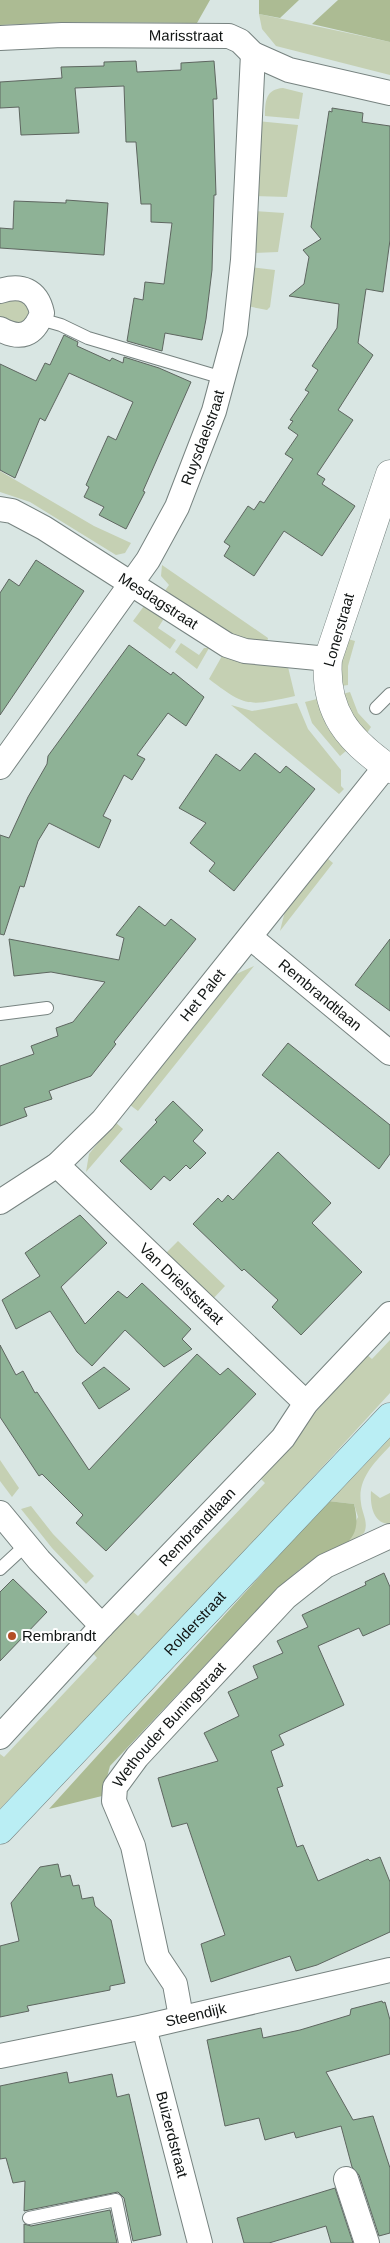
<svg xmlns="http://www.w3.org/2000/svg" width="390" height="2243" viewBox="0 0 390 2243" font-family="Arial,sans-serif">
	<style>
		.green { fill: #c5d0b3 }
		.forest { fill: #acbb93 }
		.building { fill: #8eb296; stroke: #5e6660 }
		.lines { fill: none; stroke-linecap: round; stroke-linejoin: round }
		.service-casing { stroke: #778380; stroke-width: 14 }
		.minor-casing { stroke: #778380; stroke-width: 26 }
		.tertiary-casing { stroke: #778380; stroke-width: 29 }
		.secondary-casing { stroke: #778380; stroke-width: 29 }
		.service { stroke: #fff; stroke-width: 12 }
		.minor { stroke: #fff; stroke-width: 24 }
		.tertiary { stroke: #fff; stroke-width: 28 }
		.secondary { stroke: #baeef4; stroke-width: 28 }
		.poi-dot { fill: #b44e26; stroke: #fff; stroke-width: 2 }
		.labels { text-anchor: middle; stroke-width: 4; stroke-linejoin: round; paint-order: stroke }
		.street-label { font-size: 15px; fill: #101413; stroke: #fff }
		.poi-label { font-size: 15px; fill: #101413; stroke: #fff; text-anchor: start }
	</style>
	<rect width="100%" height="100%" fill="#d9e6e3"/>
	<path class="green" d="M259,14L390,42V75L276,46L262,29Z
		M283,88L303,93L299,119L265,116C265,101 266,89 283,88Z
		M257,121L298,125L287,197L254,196Z
		M253,211L284,213L278,252L251,253Z
		M251,267L275,270L270,307L267,310L247,306Z
		M15,298L26,303C30,314 29,316 21,325L0,319V302Z
		M0,471L94,526L131,543L125,553L116,555L30,502L0,492Z
		M162,565L268,638L267,643L237,639L164,592L169,585L161,576Z
		M144,606L161,616L163,620L158,628L176,640L170,649L133,621Z
		M348,639L355,641L348,666V685L341,686V663Z
		M181,643L199,655L204,648H209L197,669L175,652Z
		M222,656L241,661L288,667L295,696C249,706 247,708 209,679Z
		M350,692L358,713L371,727L367,733L354,720L342,694Z
		M317,699L327,727L346,751L340,756L312,723L305,702Z
		M297,703L308,729L341,770V786L344,789L339,794L231,705L252,711Z
		M327,858L333,863L280,931L285,911Z
		M254,966L138,1111L130,1105L234,975Z
		M115,1122L123,1129L86,1172L89,1154Z
		M178,1241L225,1286L212,1300L165,1254Z
		M390,1340V1393L239,1558L0,1809V1754L4,1757L97,1658L92,1652L132,1611L138,1616L265,1483L259,1477L366,1354L372,1359Z
		M390,1433V1446C375,1462 357,1479 361,1503C362,1514 369,1522 364,1533L342,1547L358,1517L354,1504L328,1501Z
		M0,1460L19,1488L12,1497L0,1481Z
		M371,1491L380,1498L390,1493V1524C373,1524 370,1505 371,1491Z
		M31,1506L53,1534L94,1576L86,1584L52,1548L21,1509Z"/>
	<path class="forest" d="M0,0H210L197,23L73,22L0,25Z
		M259,0H299L280,18L259,14Z
		M338,0H390V42L312,24Z
		M328,1501L354,1504C365,1546 337,1547 308,1564C297,1570 287,1581 277,1589L110,1766L102,1796L49,1809Z"/>
	<path class="building" d="M136,61L137,72L181,70V63L214,61L217,99H213L216,195H214L212,270L206,319L202,340L165,333L162,351L127,341L134,298L143,300L145,282L164,284L172,223L151,222V204H141L136,142H126L124,86L75,88L79,133L21,135L19,107L0,108V82L62,78L61,67L104,66V62Z
		M332,108L363,113L362,122L390,126V240L383,292L366,289L358,343L373,355L338,410L353,420L317,474L325,479L322,484L355,506L322,556L284,531L254,576L224,556L230,546L224,542L248,506L254,510L260,501L264,503L293,459L285,454L298,435L288,428L293,421L290,420L309,392L305,390L318,370L312,366L337,328L339,304L289,296L304,284L309,257L303,250L321,239L311,227L329,111L332,112Z
		M66,200L108,203L104,255L0,248V228L13,229L14,201L66,203Z
		M64,335L78,342L77,346L110,361L112,358L123,363L124,357L159,368L191,382L143,491L145,492L126,529L99,515L104,507L84,497L89,487L86,485L108,436L116,440L133,402L69,373L45,421L40,418L15,478L0,470V364L36,381L45,363L50,365Z
		M36,560L84,591L0,715V593L9,579L19,586Z
		M129,645L171,675L173,672L204,697L186,726L168,713L137,755L145,759L132,780L124,775L103,816L111,820L99,848L49,823L38,841L24,887L20,886L4,935L0,934V835L9,838L28,797L47,764L48,756Z
		M255,753L280,773L286,766L315,789L234,891L209,871L215,863L190,843L206,823L179,808L216,754L240,771Z
		M139,906L165,926L171,919L196,939L114,1042L116,1044L91,1076L49,1091L52,1099L24,1108L27,1116L0,1126V1066L34,1054L31,1046L58,1036L56,1028L73,1022L105,982L51,972L14,976L9,939L119,960L124,938L116,935Z
		M390,939V1011L355,985Z
		M288,1043L390,1125V1154L379,1169L262,1075Z
		M173,1101L203,1130L193,1141L206,1153L190,1169L186,1165L170,1181L164,1176L151,1190L120,1161L157,1122L155,1120Z
		M278,1152L331,1203L312,1223L362,1272L301,1335L272,1307L278,1300L244,1269L242,1271L193,1224L218,1198L222,1202L228,1195L233,1200Z
		M80,1215L107,1243L61,1287L85,1324L118,1291L127,1298L142,1283L191,1329L182,1339L192,1349L164,1367L125,1330L92,1366L77,1352L50,1311L16,1329L2,1300L40,1276L25,1253Z
		M0,1345L16,1375L23,1371L35,1393L37,1392L89,1470L197,1354L220,1375L228,1368L256,1394L106,1551L76,1523L83,1515L42,1474L39,1476L0,1417Z
		M104,1367L130,1389L99,1409L82,1383Z
		M384,1573L390,1587V1624L363,1636L359,1628L318,1646L344,1705L279,1735L284,1745L271,1751L283,1786L277,1788L297,1847L303,1845L318,1881L368,1859L370,1861L380,1857L390,1882V1932L317,1965L296,1971L290,1956L211,1982L201,1944L225,1935L187,1823L172,1827L158,1778L218,1761L204,1733L239,1716L228,1692L258,1678L253,1666L283,1653L277,1641L308,1627L302,1615L366,1585L365,1582Z
		M13,1579L47,1612L0,1661V1592Z
		M58,1864L61,1877L70,1875L73,1886L79,1885L82,1899L93,1897L95,1906L111,1920L125,1983L110,1986V1990L27,2006L29,2011L0,2017V1946L19,1941L11,1903L40,1867Z
		M382,2001L383,2003L385,2002L390,2020V2054L326,2072L353,2120L373,2116L390,2168V2233L379,2236L359,2175L352,2167L341,2126L296,2138L294,2132L265,2140L259,2118L225,2126L207,2040L261,2028L263,2038L300,2030L350,2015L351,2009Z
		M67,2072L69,2083L112,2074L117,2097L129,2094L161,2235L133,2241L124,2198L118,2192L24,2211L25,2181L13,2183L6,2158L0,2159V2086Z
		M335,2188L353,2243H331L326,2226L269,2243H244L237,2218Z
		M110,2210L117,2243H24V2224L31,2226Z"/>
	<g class="lines">
		<g class="service-casing">
			<path id="service" d="M40,319L61,325L88,338L223,378
				M376,708L390,694
				M0,1014L47,1008
				M0,1569L26,1545
				M29,2218L116,2200L125,2243"/>
		</g>
		<g class="minor-casing">
			<g id="minor">
				<path id="s1" d="M0,38L62,35L229,36L240,41L253,54L289,70L390,93"/>
				<path d="M0,291C21,284 37,290 42,313C34,336 20,340 0,329"/>
				<path id="s2" d="M0,509L12,511L44,528L227,645L245,651L328,659"/>
				<path id="s3" d="M0,767L148,560L177,507L214,411L235,333L243,260L253,54"/>
				<path id="s4" d="M250,937L390,1053"/>
				<path id="s5" d="M57,1165L306,1403"/>
				<path id="s6" d="M0,1202L57,1165L103,1120L386,766"/>
				<path d="M0,1513L39,1560L102,1626"/>
				<path id="s7" d="M0,1737L102,1626L283,1438L306,1403L390,1314"/>
				<path id="s8" d="M181,2017L175,1984L157,1957L133,1846L114,1801L115,1787L137,1757L286,1597L325,1566L390,1536"/>
				<path id="s9" d="M144,2027L200,2243"/>
				<path id="s10" d="M0,2056L144,2027L390,1970"/>
				<path d="M346,2179L367,2243"/>
			</g>
		</g>
		<g class="tertiary-casing">
			<path id="tertiary" d="M390,474L328,659C324,712 348,740 390,769"/>
		</g>
		<g class="secondary-casing">
			<g id="secondary">
				<path id="s11" d="M0,1830L390,1417"/>
			</g>
		</g>
		<use href="#service" class="service"/>
		<use href="#minor" class="minor"/>
		<use href="#tertiary" class="tertiary"/>
		<use href="#secondary" class="secondary"/>
	</g>
	<circle class="poi-dot" cx="12" cy="1636" r="5"/>
	<g class="labels">
		<g class="street-label">
			<text dy="5" stroke="none"><textPath href="#s1" startOffset="186">Marisstraat</textPath></text>
			<text dy="5" stroke="none"><textPath href="#s3" startOffset="389">Ruysdaelstraat</textPath></text>
			<text dy="5" stroke="none"><textPath href="#s2" startOffset="184">Mesdagstraat</textPath></text>
			<text transform="translate(339 630) rotate(-74)" y="5">Lonerstraat</text>
			<text dy="5" stroke="none"><textPath href="#s6" startOffset="292">Het Palet</textPath></text>
			<text dy="5" stroke="none"><textPath href="#s4" startOffset="91">Rembrandtlaan</textPath></text>
			<text dy="5" stroke="none"><textPath href="#s5" startOffset="172">Van Drielststraat</textPath></text>
			<text dy="5" stroke="none"><textPath href="#s7" startOffset="288">Rembrandtlaan</textPath></text>
			<text dy="5" stroke="none"><textPath href="#s11" startOffset="284">Rolderstraat</textPath></text>
			<text dy="5" stroke="none"><textPath href="#s8" startOffset="325">Wethouder Buningstraat</textPath></text>
			<text dy="5" stroke="none"><textPath href="#s10" startOffset="200">Steendijk</textPath></text>
			<text dy="5" stroke="none"><textPath href="#s9" startOffset="111">Buizerdstraat</textPath></text>
		</g>
		<g class="poi-label">
			<text x="22" y="1641">Rembrandt</text>
		</g>
	</g>
</svg>
